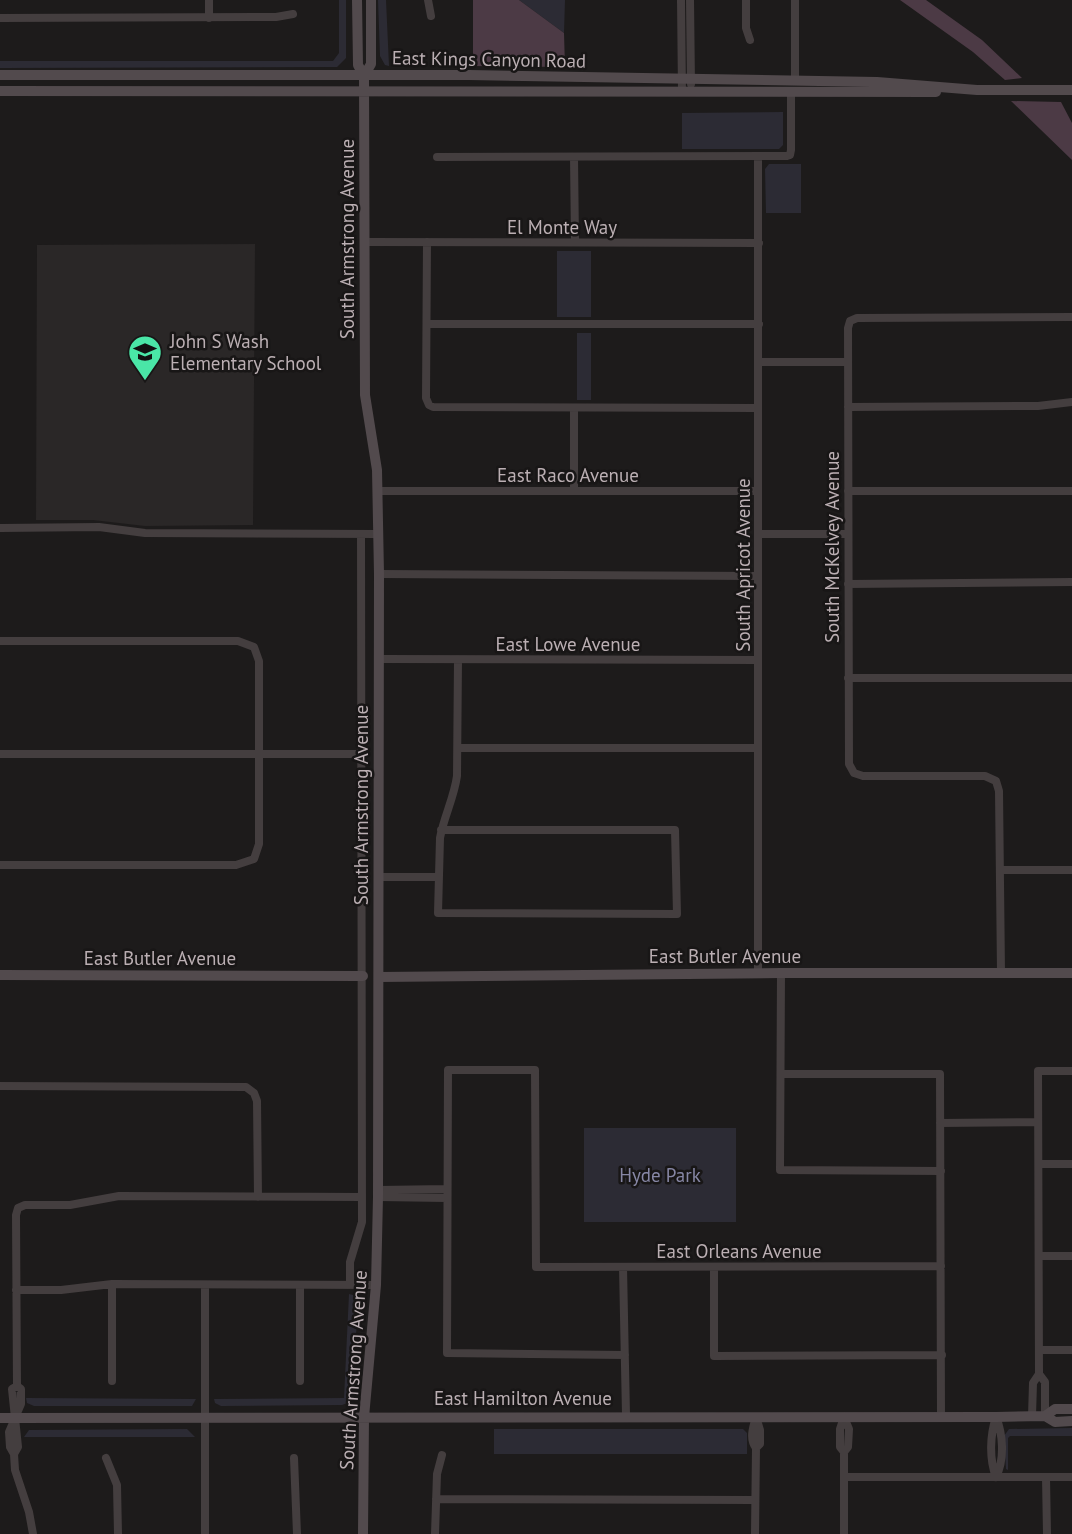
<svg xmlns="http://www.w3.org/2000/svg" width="1072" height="1534" viewBox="0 0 1072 1534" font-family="'PT Sans',sans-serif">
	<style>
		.built { fill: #2a2727 }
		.green { fill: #2c2b34 }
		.water { fill: #4c3a45 }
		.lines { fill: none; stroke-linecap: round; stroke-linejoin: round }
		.street { stroke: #443e3f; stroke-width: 8 }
		.secondary { stroke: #524a4d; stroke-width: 10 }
		.labels { text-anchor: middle; stroke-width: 5; stroke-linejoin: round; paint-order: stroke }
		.street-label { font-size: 19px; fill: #bbafb3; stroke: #181616 }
		.poi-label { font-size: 19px; fill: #bbafb3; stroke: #181616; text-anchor: start }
		.park-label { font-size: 19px; fill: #8787a5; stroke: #181616 }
	</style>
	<rect width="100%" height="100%" fill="#1d1b1b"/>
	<path class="built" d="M255,244L253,525L145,526L93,520H36L37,245Z"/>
	<path class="green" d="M339,0H346V58L337,67L0,68V61H333L339,53Z
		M378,0H386L389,66L385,65L380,56Z
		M519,0H565L564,33Z
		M783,112V145L779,149H682V113Z
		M769,164H801V213H766L765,169Z
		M557,251H591V317H557Z
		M577,333H591V400H577Z
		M584,1128H736V1222H584Z
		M349,1294L357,1296L359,1300L350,1402L342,1405L221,1406L215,1403L214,1399L344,1398Z
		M26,1398L196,1399L192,1406H34L27,1403Z
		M1072,1428V1436H1010L1008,1438V1470L1006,1469L1004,1436L1009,1429Z
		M187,1429L195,1437H24L29,1430Z
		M494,1429H743L747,1433V1454H494Z"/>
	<path class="water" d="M473,0H519L564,33L565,67L473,66Z
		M900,0H926L982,40L1022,78L1005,80L973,52Z
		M1011,101L1061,102L1072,123V160Z"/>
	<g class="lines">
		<path class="street" d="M428,0L431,16
			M681,0L682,92
			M690,0L691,84
			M746,0V28L750,40
			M0,18L276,17L293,14
			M209,18V0
			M795,81V0
			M437,157L787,156L790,155L791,150V92
			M574,157L575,242
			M758,157V973
			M365,242L759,243
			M427,242L426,398L429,405L433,407L758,408
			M427,324H759
			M758,362H848
			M848,407L1038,406L1072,402
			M574,409V491
			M378,491H758
			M848,491H1072
			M0,528L99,527L145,533L378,534
			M758,534H848
			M379,574L758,576
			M848,584L1072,582
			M0,641H238L254,647L259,661V844L254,859L236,865H0
			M378,659L758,660
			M848,678H1072
			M458,748H758
			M0,754H362
			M441,830H675L677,914L438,913L440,838C444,816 454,798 457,776L458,660
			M1000,870H1072
			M379,877H438
			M781,973L780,1170L941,1171
			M1001,973L999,791L996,781L985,776H863L854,773L849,764L848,328L850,321L857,318L1072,317
			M781,1074H940L941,1417
			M0,1086L246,1087L254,1093L257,1101L258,1197
			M940,1123L1038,1122
			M1039,1164H1072
			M378,1190L447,1189
			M378,1197L447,1198
			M1039,1256H1072
			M623,1267L626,1415
			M714,1267V1356L942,1355
			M300,1285V1381
			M350,1285V1262L362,1222L361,534
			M16,1290H61L112,1284L376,1285
			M1040,1350H1072
			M625,1355L447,1353L448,1070H535L536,1267L941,1266
			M112,1381V1284
			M17,1386L21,1389V1404L9,1432L10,1447L14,1454L15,1470L29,1512L33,1534
			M1032,1416L1033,1383L1039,1374
			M1045,1416V1382L1039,1374L1038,1071H1072
			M996,1417C1003,1434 1005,1459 996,1477
			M996,1417C990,1435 989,1459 996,1477
			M756,1448L760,1444V1430L756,1417
			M844,1452L840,1447V1429L844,1417
			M14,1454L18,1447L12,1389L17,1386L16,1215L18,1208L25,1205H70L119,1196L362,1197
			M106,1458L117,1485L118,1534
			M294,1458L297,1534
			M844,1477H1072
			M1046,1477L1047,1534
			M436,1499L755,1500
			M205,1534V1285
			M435,1534L437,1474L442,1455
			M755,1534L756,1448C749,1439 753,1427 756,1417
			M844,1534V1452L848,1447L849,1429L844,1417"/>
		<path class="secondary" d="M357,0L358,65L364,76L365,395L377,470L379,574L378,1197L376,1285L364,1417L363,1534
			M0,75H469L877,82L977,90H1072
			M364,76L371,64V0
			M0,91L936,92
			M0,975L363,976
			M379,977L781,973H1072
			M1045,1416L1055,1422L1072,1421
			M0,1418L996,1417L1045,1416L1055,1409H1072"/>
	</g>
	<defs>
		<g id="school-pin" transform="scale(1.75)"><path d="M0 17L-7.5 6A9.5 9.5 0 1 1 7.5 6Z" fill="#4ae6a7" stroke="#181616"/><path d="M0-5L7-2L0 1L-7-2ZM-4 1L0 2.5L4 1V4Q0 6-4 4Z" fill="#111"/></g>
	</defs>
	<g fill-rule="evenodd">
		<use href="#school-pin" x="145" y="352"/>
	</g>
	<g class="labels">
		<g class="street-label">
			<text transform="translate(489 59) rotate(1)" y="7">East Kings Canyon Road</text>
			<text x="562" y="234">El Monte Way</text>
			<text transform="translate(347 239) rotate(-90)" y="7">South Armstrong Avenue</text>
			<text x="568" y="482">East Raco Avenue</text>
			<text transform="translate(832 547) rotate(-90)" y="7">South McKelvey Avenue</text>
			<text transform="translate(743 565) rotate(-90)" y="7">South Apricot Avenue</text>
			<text x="568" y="651">East Lowe Avenue</text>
			<text transform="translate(361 805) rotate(-90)" y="7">South Armstrong Avenue</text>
			<text x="725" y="963">East Butler Avenue</text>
			<text x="160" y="965">East Butler Avenue</text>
			<text x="739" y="1258">East Orleans Avenue</text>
			<text transform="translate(353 1370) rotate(-86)" y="7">South Armstrong Avenue</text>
			<text x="523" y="1405">East Hamilton Avenue</text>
		</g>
		<g class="poi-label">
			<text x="170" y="348">John S Wash<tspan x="170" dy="22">Elementary School</tspan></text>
		</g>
		<g class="park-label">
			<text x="660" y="1182">Hyde Park</text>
		</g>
	</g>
</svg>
